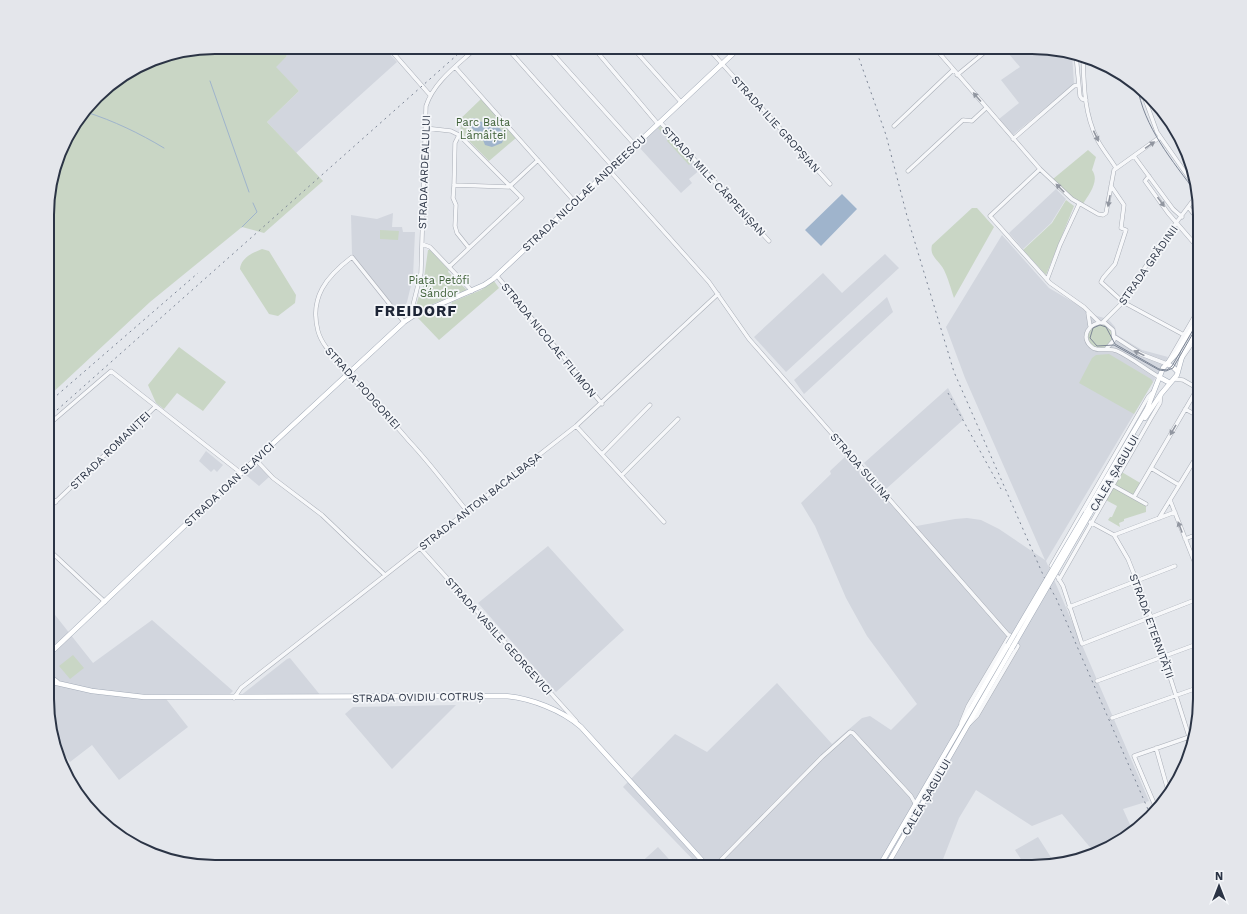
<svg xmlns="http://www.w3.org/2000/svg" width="1247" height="914" viewBox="0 0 1247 914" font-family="'Work Sans',sans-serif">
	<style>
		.built { fill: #d2d6de }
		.green { fill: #c9d6c5 }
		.water { fill: #9fb4cc }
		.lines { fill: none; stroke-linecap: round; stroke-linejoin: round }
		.stream { stroke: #9fb4cc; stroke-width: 1 }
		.minor-casing { stroke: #a9aeb7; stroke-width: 4.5 }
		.major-casing { stroke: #a3abb8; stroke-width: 5.5 }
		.minor { stroke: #f7f8fa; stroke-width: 3.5 }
		.major { stroke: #fff; stroke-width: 4.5 }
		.tram { stroke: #7d8696; stroke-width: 1 }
		.rail { stroke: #7d8696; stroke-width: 1; stroke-dasharray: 2 4; stroke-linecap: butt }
		.major-bridge-casing { stroke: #a3abb8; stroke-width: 5.5; stroke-linecap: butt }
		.major-bridge { stroke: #fff; stroke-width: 4.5 }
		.oneway { fill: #9196a0 }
		.labels { text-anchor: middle; stroke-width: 3.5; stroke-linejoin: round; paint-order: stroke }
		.park-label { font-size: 11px; fill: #3f6138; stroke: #f4f6f9 }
		.street-label { font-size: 11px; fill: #2b3445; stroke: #f4f6f9 }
		.district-label { font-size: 15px; font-weight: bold; letter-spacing: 1px; fill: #1d2536; stroke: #f4f6f9 }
		.rim { fill: none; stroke: #2b3445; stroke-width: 2 }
	</style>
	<rect width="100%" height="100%" fill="#e4e7ec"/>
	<path class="built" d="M279,47H383L397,62L296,153L267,122L299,91L275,67L287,56Z
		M1003,47H1043L1072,54L1074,84L1013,135L999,119L1019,103L1001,80L1020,67Z
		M660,125L701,169L689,179L692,183L681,193L638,146Z
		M1056,189L1066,199L1051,223L1023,249L1009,233Z
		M393,213L392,227H402L403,232H415L413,277L407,302L400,316L352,254L351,215L377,219Z
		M1002,235L1049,288L1097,316L1108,319L1115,327L1117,335L1142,350L1168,357L1046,561L1149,801L1123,809L1132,829L1106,850L1094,852L1062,814L1032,826L976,790L959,818L940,867H700L623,787L675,734L707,752L777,683L832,744L862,718L870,716L891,730L917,704L867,636L846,598L815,526L801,503L831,474L830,471L847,455L911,527L955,519L967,518L981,520L999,529L1045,560L965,378L946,327Z
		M885,254L899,268L786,372L754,337L823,273L842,293Z
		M887,297L893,312L804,394L794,380Z
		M948,388L964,419L886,489L864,463Z
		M206,451L223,465L217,472L214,469L211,472L199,461Z
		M257,464L269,477L259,486L246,475Z
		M548,546L624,630L556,692L478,603Z
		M48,606L93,663L152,620L233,691L229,695H163L188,727L119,780L92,745L70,762L57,745L48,721Z
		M290,658L321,696H240L287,659Z
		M456,705L392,769L345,714L353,707Z
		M1038,837L1054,862L1026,867L1015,850Z
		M658,847L676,867H636Z"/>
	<path class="green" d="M215,47H279L287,56L276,67L299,91L267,122L323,181L264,233L242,227L150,302L48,397V193L64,141L104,89L151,60Z
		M481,99L516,138L489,161L460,132L461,125L455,124Z
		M661,126L693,161L689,165L667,141L668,139L658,128Z
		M1088,150L1096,157L1092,170C1100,181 1089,194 1083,204L1073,199L1053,179Z
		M1066,200L1074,206L1046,275L1023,250L1052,223Z
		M972,208H977L994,227L954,298C951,289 948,278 944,270C940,261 929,257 932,245Z
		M380,230L399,231L398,240L380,239Z
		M262,249L269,251L296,295L295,303L278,316L269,314L240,269C241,258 252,253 262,249Z
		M428,250H430L449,270L448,272L467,290L418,310L416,306L419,296L422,293Z
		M494,281L499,288L439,340L417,317L444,308L449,316L455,313L451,305L452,302L481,290Z
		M1088 336a12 12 0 1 1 24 0a12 12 0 1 1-24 0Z
		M179,347L226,382L203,411L177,393L164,409L156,403L148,385Z
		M1109,354L1151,379L1153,382L1134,414L1079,383L1092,358L1096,355Z
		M1120,471L1142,484L1134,497L1146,504V512L1124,519V521L1119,523L1120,527L1108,520L1110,517H1112L1117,506L1104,499Z
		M73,655L84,668L70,679L59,666Z"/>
	<path class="water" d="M474,118L482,122L491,121L498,126L505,135L502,143L492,147L485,145L481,135L468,126L471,119Z
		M842,194L857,209L821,246L805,230Z"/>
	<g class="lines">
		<path class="stream" d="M210,81L249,192
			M86,112C114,121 139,133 164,148
			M242,227L257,212L253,203"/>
		<g class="minor-casing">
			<path id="minor" d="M388,47L430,95
				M506,47L613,167
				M547,47L635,145
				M593,47L658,124
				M632,47L681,102
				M707,47L830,184
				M934,47L1040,169L1072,199L1098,214L1103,215L1106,213L1114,170L1160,137
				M1076,55L1080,96L1082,99L1086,100
				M1083,57C1084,85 1084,113 1097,139C1102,149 1110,158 1116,168
				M455,67L575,202
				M957,75L991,47
				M1142,91L1157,132L1194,185
				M660,122L769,241
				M894,126L953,70
				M425,128L451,131L459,135L522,198L449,267
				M459,135L455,143L454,185L453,198L456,205L455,226L457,233L469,248
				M1013,139L1074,86L1078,85
				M1134,156L1173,209L1182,217
				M1040,169L990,216L1050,283L1084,307L1099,322
				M609,170L709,282L749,339L1018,646L977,716L968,725
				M908,171L963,120L972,121L986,108
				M1149,176L1145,181L1168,213L1200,250
				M454,185L509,187L538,160
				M1111,186L1124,205L1121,228L1126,230L1115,264L1103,278L1101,282L1123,302L1184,335
				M1189,208L1200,222
				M422,244L430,247L472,291
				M497,276L602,404
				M1047,280L1060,245L1079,204
				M1088,313L1090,326
				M413,316L412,309L421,273L426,106C434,81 459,64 477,47
				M404,322L352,257C327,276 309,297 318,331C322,346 335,357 344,368C365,393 388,416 409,441C430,463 448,488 467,511
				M1103,322L1123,302L1158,247L1197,195
				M1115,337L1141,354L1167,364L1200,307
				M1107,348L1114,340L1113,330L1105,323C1090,320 1078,338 1093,348C1100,352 1109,347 1117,351C1132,358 1145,369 1159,377
				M1182,358L1200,332
				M1175,379L1183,380L1197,388
				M1152,393L1148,397L1051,566L1063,586L1082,644L1200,598
				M1185,409L1200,417
				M48,425L111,371L241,473
				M576,426L664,522
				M602,454L650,405
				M256,460L273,478L322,515L385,575
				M1151,468L1179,485
				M622,475L678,419
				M1112,485L1146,504
				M48,495L56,502
				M1134,497L1200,384
				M1170,500L1200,576
				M48,509L155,407
				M1159,518L1200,451
				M1090,522L1114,535L1128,559L1151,617L1192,746
				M1114,535L1175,512
				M1185,539L1200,533
				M420,548L576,721
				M48,549L105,602
				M1059,580L1150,420L1160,403L1161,394
				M1069,607L1175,566
				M1097,681L1200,643
				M234,698L241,688L576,426L718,294
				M1112,718L1200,687
				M961,723L968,706L1010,635
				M1156,748L1169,794
				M1156,808L1134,756L1195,735
				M714,867L822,757L850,732L853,733L911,796L916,805"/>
		</g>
		<g class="major-casing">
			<path id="major" d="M1167,364L1173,367L1178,372
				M1159,377L1170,383
				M1145,418L1161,394L1177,375L1183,353L1200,324
				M1086,513L1147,409L1163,368L1177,353L1200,315
				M1089,515L1135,437
				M48,655L199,512L404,322L413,316L484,285L493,279L740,47
				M48,675L57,682
				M48,681L92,691L144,697L505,696C530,698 562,710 581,727L708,867
				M879,867L1008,645
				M886,867L1012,648"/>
		</g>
		<use href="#minor" class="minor"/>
		<use href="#major" class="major"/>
		<path class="tram" d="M1137,85C1144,128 1172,160 1197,194
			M1200,318L1172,366L1167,370L1159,369L1115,344L1106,327L1100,325L1093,328L1090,338L1097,346L1114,345L1159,370L1166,371L1173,368L1200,321"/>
		<path class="rail" d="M855,47L886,135L907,216L954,372L1044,577L1056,598L1150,814
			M948,393L1001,489
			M48,403L198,273
			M48,418L466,47"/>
		<g class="major-bridge-casing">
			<path id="major-bridge" d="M1008,645L1086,513
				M1012,648L1089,515"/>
		</g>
		<use href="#major-bridge" class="major-bridge"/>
	</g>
	<defs><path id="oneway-solid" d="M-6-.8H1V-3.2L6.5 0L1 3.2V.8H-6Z"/></defs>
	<g class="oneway">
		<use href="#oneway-solid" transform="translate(977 97) rotate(-131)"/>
		<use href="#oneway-solid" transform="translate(1096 136) rotate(65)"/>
		<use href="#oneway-solid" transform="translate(1150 145) rotate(-35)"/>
		<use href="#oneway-solid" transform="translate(1060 188) rotate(-135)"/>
		<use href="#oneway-solid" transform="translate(1109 201) rotate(101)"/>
		<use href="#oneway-solid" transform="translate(1161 202) rotate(54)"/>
		<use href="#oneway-solid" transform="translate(1139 353) rotate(-154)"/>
		<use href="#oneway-solid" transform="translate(1173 430) rotate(120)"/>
		<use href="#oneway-solid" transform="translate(1180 527) rotate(-111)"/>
	</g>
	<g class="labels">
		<g class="park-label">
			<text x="483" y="126">Parc Balta<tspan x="483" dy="13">Lămâiței</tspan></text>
			<text x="439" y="284">Piața Petőfi<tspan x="439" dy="13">Sándor</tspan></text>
		</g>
		<g class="street-label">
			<text transform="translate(776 124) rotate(48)" y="4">STRADA ILIE GROPȘIAN</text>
			<text transform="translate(424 172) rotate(-88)" y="4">STRADA ARDEALULUI</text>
			<text transform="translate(714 181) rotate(47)" y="4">STRADA MILE CĂRPENIȘAN</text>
			<text transform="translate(584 193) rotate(-43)" y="4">STRADA NICOLAE ANDREESCU</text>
			<text transform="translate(1148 265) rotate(-55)" y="4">STRADA GRĂDINII</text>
			<text transform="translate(549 340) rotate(51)" y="4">STRADA NICOLAE FILIMON</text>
			<text transform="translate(363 388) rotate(48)" y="4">STRADA PODGORIEI</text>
			<text transform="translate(110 450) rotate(-44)" y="4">STRADA ROMANIȚEI</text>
			<text transform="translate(861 467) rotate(49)" y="4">STRADA SULINA</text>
			<text transform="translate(1114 473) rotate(-60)" y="4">CALEA ȘAGULUI</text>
			<text transform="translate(229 484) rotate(-43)" y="4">STRADA IOAN SLAVICI</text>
			<text transform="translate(480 501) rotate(-38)" y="4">STRADA ANTON BACALBAȘA</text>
			<text transform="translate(1152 626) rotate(70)" y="4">STRADA ETERNITĂȚII</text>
			<text transform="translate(499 636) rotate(48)" y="4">STRADA VASILE GEORGEVICI</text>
			<text transform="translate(418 697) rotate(-1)" y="4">STRADA OVIDIU COTRUȘ</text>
			<text transform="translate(926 797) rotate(-60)" y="4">CALEA ȘAGULUI</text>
		</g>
		<g class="district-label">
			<text x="416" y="316">FREIDORF</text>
		</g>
	</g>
	<path d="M0 0H1247V914H0ZM215 54H1032A161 161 0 0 1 1193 215V699A161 161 0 0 1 1032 860H215A161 161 0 0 1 54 699V215A161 161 0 0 1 215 54Z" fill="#e4e6eb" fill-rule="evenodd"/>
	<path class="rim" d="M215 54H1032A161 161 0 0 1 1193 215V699A161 161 0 0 1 1032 860H215A161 161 0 0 1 54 699V215A161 161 0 0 1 215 54Z"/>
	<g transform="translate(1219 886)" stroke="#f4f6f9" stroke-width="3" paint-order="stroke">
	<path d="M0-3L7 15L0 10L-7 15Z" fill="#2b3445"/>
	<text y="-6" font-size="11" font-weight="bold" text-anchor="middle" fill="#2b3445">N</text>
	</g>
</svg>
